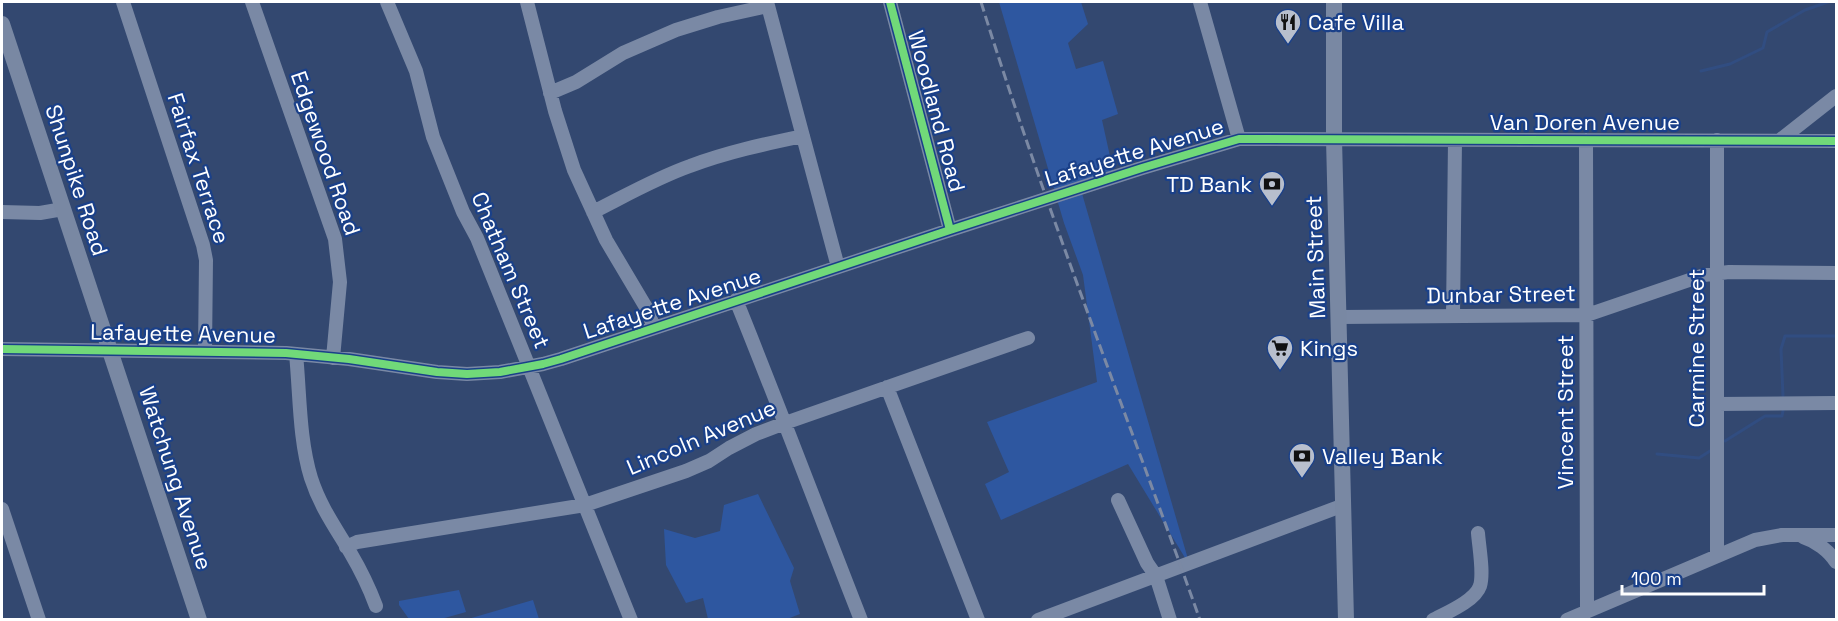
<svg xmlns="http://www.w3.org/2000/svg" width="1838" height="621" viewBox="0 0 1838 621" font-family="'Space Grotesk',sans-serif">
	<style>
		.green { fill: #2e57a0 }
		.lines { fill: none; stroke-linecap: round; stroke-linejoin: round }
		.stream { stroke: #314d81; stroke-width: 3 }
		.minor { stroke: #7a89a5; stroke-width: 14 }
		.major { stroke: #7988a3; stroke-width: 16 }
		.rail { stroke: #7b89a4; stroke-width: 3; stroke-dasharray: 10 4.5; stroke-linecap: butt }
		.cycleway-casing { stroke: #1a4089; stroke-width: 11 }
		.cycleway { stroke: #71d979; stroke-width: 8 }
		.labels { text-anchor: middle; stroke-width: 4.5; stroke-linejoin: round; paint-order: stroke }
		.poi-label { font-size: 22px; fill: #fff; stroke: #1a4089; text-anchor: start }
		.street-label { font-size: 22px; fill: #fff; stroke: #1a4089 }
	</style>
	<rect width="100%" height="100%" fill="#334870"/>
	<path class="green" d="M999,2H1081L1088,24L1068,43L1076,69L1103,61L1118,114L1102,120L1115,179L1081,190L1190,566L1128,464L1001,520L985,484L1009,472L987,422L1097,382L1083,275L1064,223Z
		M758,494L794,568L790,581L800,614L787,619H708L703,598L686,603L666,565L664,529L695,538L720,531L724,505Z
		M459,590L466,612L441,619H409L399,605V601Z
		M533,600L539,619H468Z"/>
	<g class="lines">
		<path class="stream" d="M1701,71L1730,64L1763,48L1767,32L1805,10L1828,2
			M1783,396L1781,349L1785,336H1836
			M1725,441L1765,416H1782L1783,411
			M1657,454L1699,458L1710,451"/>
		<path class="minor" d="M123,2L203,245L206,260L205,351
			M252,2L335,239L340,282L333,358
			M387,2L416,71L433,137L463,212L477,238L631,620
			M527,2L555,111L574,170L606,240L647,309L654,328
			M767,2L838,267
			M890,2L950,230
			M1200,2L1239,139
			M550,93L576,82L623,53L676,30L718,17L768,6
			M1586,140L1587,611
			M1780,140L1836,96
			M2,212L40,213L63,209
			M593,212C625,196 656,178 690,166C727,152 765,144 803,136
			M736,300C779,406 819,513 861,620
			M1453,316L1455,140
			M1340,317L1587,315L1704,275L1729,272L1836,273
			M2,349L286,353L349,359L437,372L467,374L500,372L543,364L561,359L950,230L1142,168L1239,139L1836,141
			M296,354C300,394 299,439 311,478C320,506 335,527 350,552C360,569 369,587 376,606
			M887,387L978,620
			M1717,404L1836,403
			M1118,500L1147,563L1156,576L1170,620
			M2,509L39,620
			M1803,537C1816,541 1829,551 1836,562
			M346,547L357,542L585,505L686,471L709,461L729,448L756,434L785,423L1028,338
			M1717,556V140
			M1038,620L1344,505
			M1433,620C1446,613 1475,601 1480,586C1484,573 1479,547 1478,533
			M1567,620L1755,540L1782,535H1836"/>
		<path class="major" d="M1334,2V139L1346,620
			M2,24L199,620"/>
		<path class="rail" d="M981,2C1046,211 1127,414 1200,620"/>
		<g class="cycleway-casing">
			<path id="cycleway" d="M890,2L950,230
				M2,349L286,353L349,359L437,372L467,374L500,372L543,364L561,359L950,230L1142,168L1239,139L1836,141"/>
		</g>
		<use href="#cycleway" class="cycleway"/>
	</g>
	<defs>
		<g id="restaurant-pin" transform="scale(1.35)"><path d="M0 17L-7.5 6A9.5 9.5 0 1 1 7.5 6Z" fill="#b8bfcd" stroke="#1a4089"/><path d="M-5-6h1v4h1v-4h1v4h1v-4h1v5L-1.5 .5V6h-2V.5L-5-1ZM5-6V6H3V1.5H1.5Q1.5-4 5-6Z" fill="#111"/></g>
		<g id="bank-pin" transform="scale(1.35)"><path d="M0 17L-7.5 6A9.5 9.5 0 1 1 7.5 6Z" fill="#b8bfcd" stroke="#1a4089"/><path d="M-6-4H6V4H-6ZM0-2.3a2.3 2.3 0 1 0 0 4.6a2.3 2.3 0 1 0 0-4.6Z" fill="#111"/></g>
		<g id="supermarket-pin" transform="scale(1.35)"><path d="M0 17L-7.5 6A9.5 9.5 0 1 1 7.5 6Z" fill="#b8bfcd" stroke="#1a4089"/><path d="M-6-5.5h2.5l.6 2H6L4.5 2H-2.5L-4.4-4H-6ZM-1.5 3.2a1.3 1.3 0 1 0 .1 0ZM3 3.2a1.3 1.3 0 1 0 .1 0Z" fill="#111"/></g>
	</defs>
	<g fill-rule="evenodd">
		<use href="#restaurant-pin" x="1288" y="22"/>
		<use href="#bank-pin" x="1272" y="184"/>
		<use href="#supermarket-pin" x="1280" y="348"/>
		<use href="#bank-pin" x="1302" y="456"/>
	</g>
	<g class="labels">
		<g class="poi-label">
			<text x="1308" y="30">Cafe Villa</text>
			<text x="1252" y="192" text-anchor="end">TD Bank</text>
			<text x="1300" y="356">Kings</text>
			<text x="1322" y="464">Valley Bank</text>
		</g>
		<g class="street-label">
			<text transform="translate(937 111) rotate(75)" y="8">Woodland Road</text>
			<text x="1585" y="130">Van Doren Avenue</text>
			<text transform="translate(1134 152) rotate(-17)" y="8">Lafayette Avenue</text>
			<text transform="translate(326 153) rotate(71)" y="8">Edgewood Road</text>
			<text transform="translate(199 168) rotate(72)" y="8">Fairfax Terrace</text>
			<text transform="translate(77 180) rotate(72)" y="8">Shunpike Road</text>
			<text transform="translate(1315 257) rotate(-92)" y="8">Main Street</text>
			<text transform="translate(511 270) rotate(67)" y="8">Chatham Street</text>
			<text transform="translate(1501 294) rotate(-1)" y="8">Dunbar Street</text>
			<text transform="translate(672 303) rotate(-18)" y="8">Lafayette Avenue</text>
			<text transform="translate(183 333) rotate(1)" y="8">Lafayette Avenue</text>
			<text transform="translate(1696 348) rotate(-90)" y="8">Carmine Street</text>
			<text transform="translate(1565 412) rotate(-90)" y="8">Vincent Street</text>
			<text transform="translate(701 437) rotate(-23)" y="8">Lincoln Avenue</text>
			<text transform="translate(176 478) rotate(72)" y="8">Watchung Avenue</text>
		</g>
	</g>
	<rect width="1838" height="621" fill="none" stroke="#ffffff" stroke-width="6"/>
	<path d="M1622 585v9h142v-9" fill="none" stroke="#ffffff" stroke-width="3"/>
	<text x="1631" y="585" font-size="18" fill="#ffffff" stroke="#1a4089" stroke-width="4.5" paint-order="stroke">100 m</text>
</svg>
